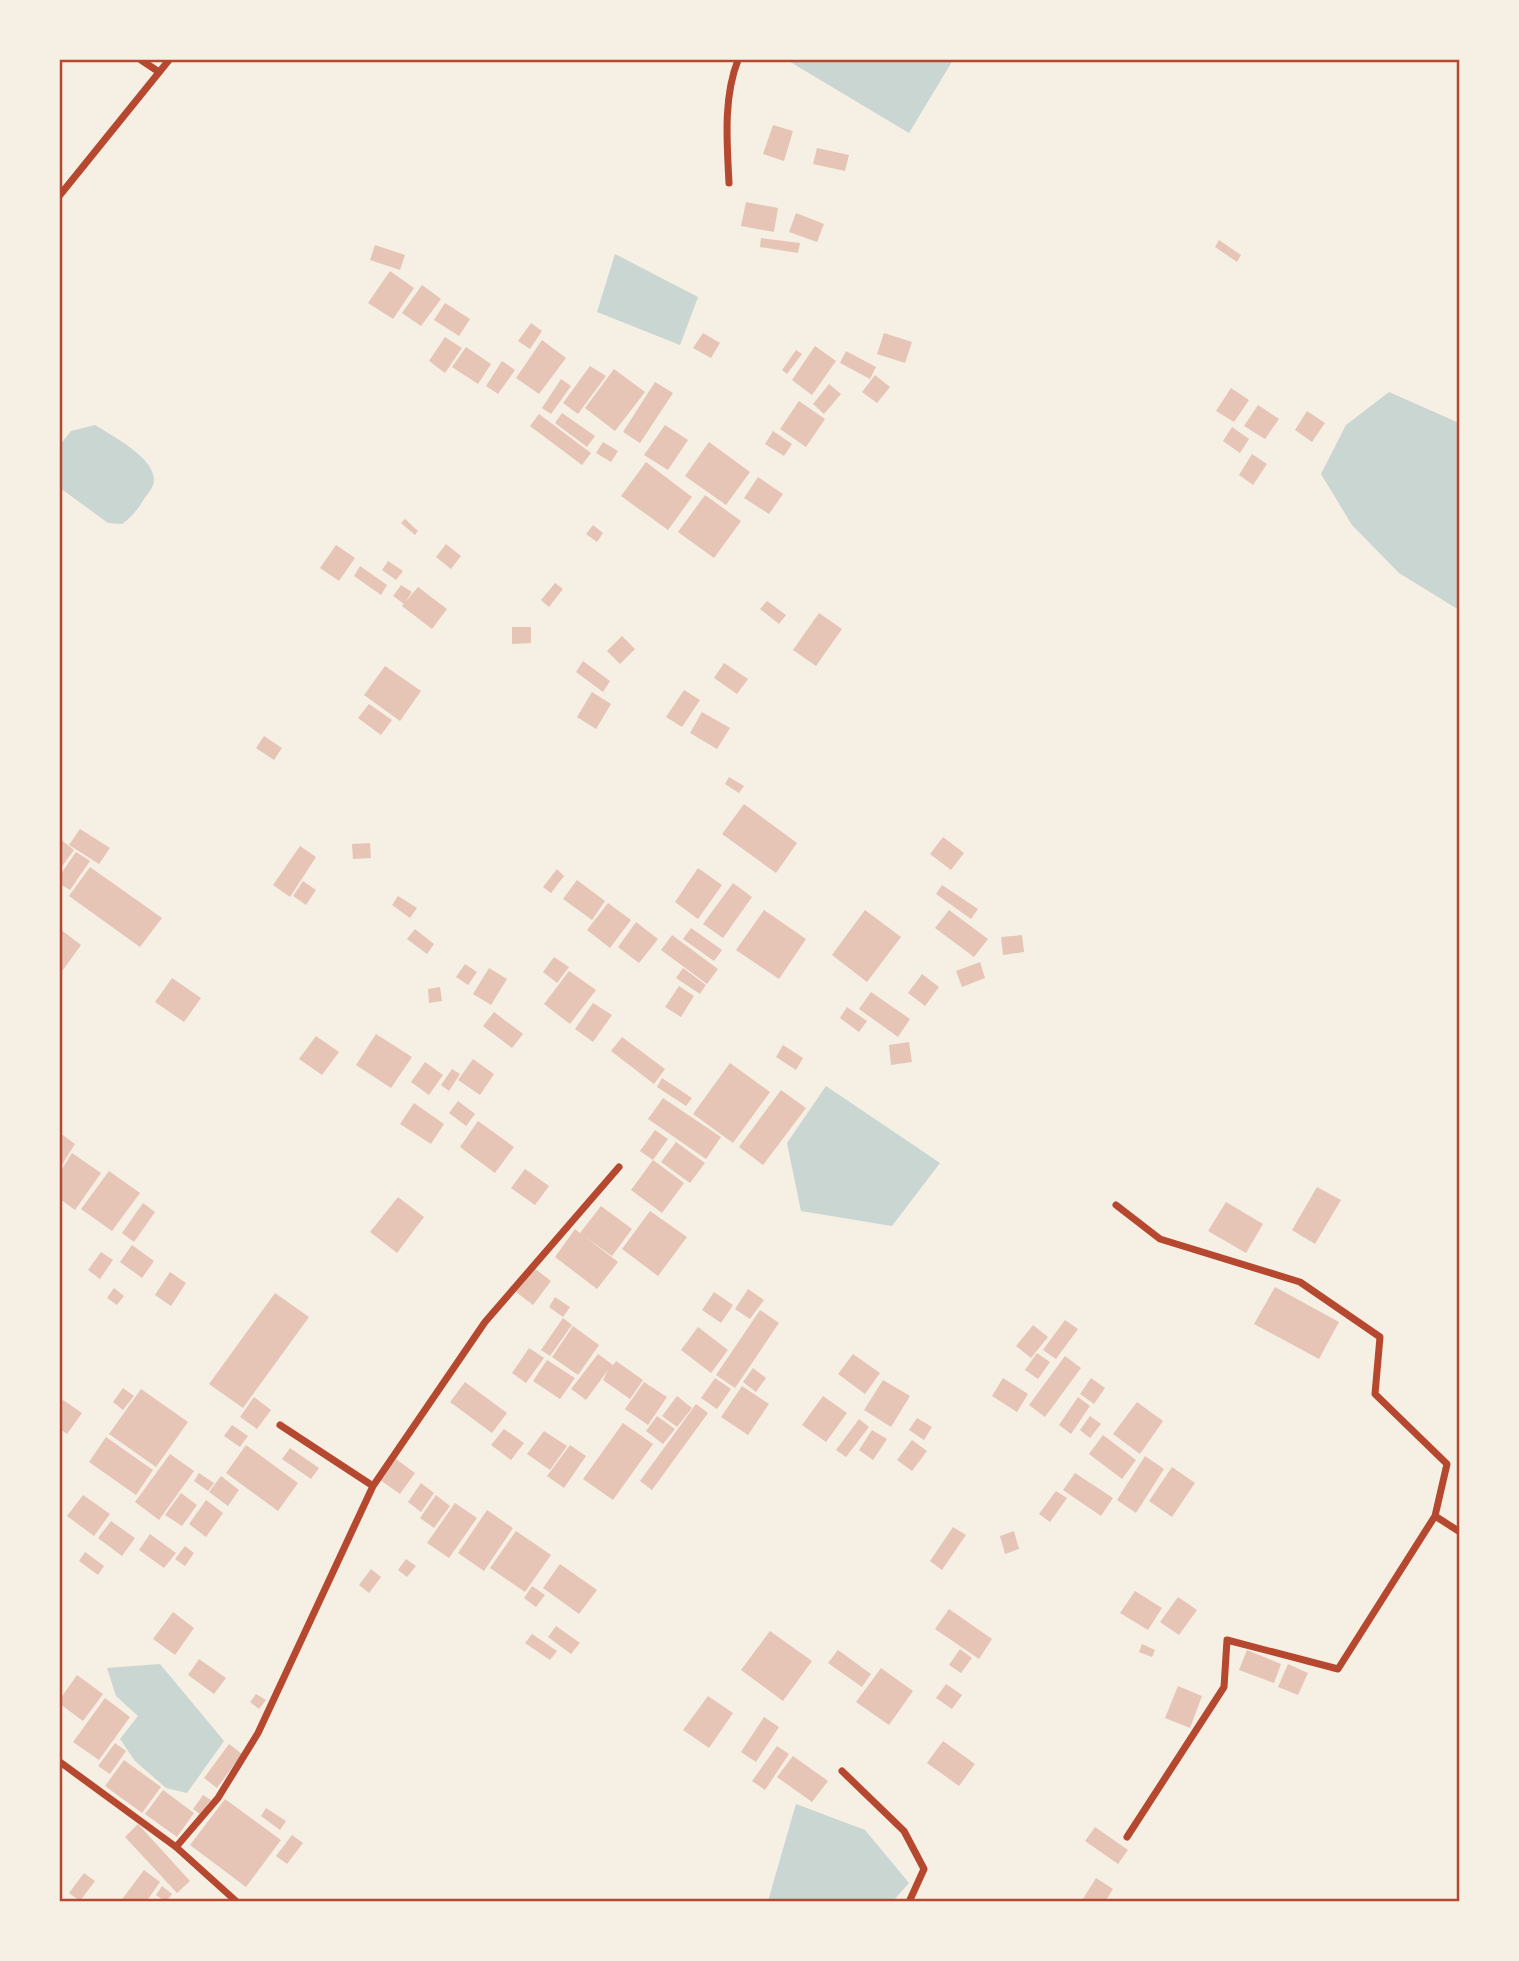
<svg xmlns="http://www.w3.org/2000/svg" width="1519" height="1961" viewBox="0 0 1519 1961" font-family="'IBM Plex Serif',serif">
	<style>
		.water { fill: #c9d6d2 }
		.building { fill: #e6c5b7 }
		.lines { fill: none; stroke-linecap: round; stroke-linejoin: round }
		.minor { stroke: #b5482f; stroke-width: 7 }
		.neatline { fill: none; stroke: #b5482f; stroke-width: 2.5 }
	</style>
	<rect width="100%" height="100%" fill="#f6efe4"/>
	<path class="water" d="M787,60H953L909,133Z
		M615,254L698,297L680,345L597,312Z
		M1389,392L1459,423V610L1399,573L1352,525L1321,474L1346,425Z
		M95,425C112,436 154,457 154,480C154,487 148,493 144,499C138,509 131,518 122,524L108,523L60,488V445L71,431Z
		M826,1086L940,1163L892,1226L801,1211L787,1143Z
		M160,1664L224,1741L187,1793L166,1788L135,1761L120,1739L138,1716L116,1696L107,1668Z
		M796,1804L865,1830L909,1883L893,1901H768Z"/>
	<path class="building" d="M773,125L793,131L784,161L763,154Z
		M817,148L849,155L845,171L813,164Z
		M746,202L778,208L774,232L741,226Z
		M796,213L824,224L817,242L789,232Z
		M761,238L800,243L798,253L760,247Z
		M1219,240L1241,255L1237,262L1215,247Z
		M375,245L405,255L400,270L370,260Z
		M390,271L414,288L393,319L368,303Z
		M422,285L441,299L421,326L402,313Z
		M445,303L470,319L459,336L434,320Z
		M531,323L542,331L530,349L518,341Z
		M703,333L720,343L711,358L693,348Z
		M884,333L912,342L905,363L877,354Z
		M445,337L462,348L445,373L429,361Z
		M542,340L566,358L539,394L516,378Z
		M815,346L836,361L812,395L792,380Z
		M466,347L491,364L478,384L452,367Z
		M796,350L802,354L787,374L782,370Z
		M846,351L876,367L870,379L840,363Z
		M502,361L515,370L498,394L486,386Z
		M590,366L606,376L578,414L563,403Z
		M614,369L645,392L615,431L585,408Z
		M875,375L890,387L877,403L862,392Z
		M561,379L571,386L551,414L542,408Z
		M655,382L673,393L640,443L623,432Z
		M829,384L841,394L824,414L813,404Z
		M1231,388L1249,400L1234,422L1216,411Z
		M799,401L825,419L806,447L780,429Z
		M1258,405L1279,419L1265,439L1244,426Z
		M1307,411L1325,423L1312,442L1295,430Z
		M562,413L595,436L587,447L555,423Z
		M539,414L591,453L582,465L530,426Z
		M665,425L688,440L668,470L644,455Z
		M1232,427L1249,439L1240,453L1223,441Z
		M773,431L792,444L784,456L765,444Z
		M603,442L618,451L611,462L596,453Z
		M709,442L750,472L726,505L685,476Z
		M1252,454L1267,464L1253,485L1239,475Z
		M646,462L692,497L668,530L621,496Z
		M758,477L783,494L769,514L744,498Z
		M705,495L741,521L714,558L678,532Z
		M405,519L418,531L415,535L401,523Z
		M593,525L603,533L597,542L586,534Z
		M446,544L461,556L451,569L436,557Z
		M336,545L355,558L339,581L320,568Z
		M388,561L403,571L396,580L382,570Z
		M360,566L387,585L381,595L354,576Z
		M555,583L563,589L549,607L541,600Z
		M401,585L412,592L404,604L393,596Z
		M418,587L447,609L432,629L402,606Z
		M767,601L786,615L779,624L760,609Z
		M819,613L842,629L816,666L793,650Z
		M512,627H531V643L512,644Z
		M622,636L635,649L620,664L607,651Z
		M583,661L610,681L603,692L576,672Z
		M724,663L748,679L737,694L714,678Z
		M385,666L421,691L400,721L364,695Z
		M684,690L700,700L682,727L666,717Z
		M592,692L611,704L596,729L577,717Z
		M369,704L392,720L381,735L358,718Z
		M702,712L730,728L717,749L690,733Z
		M264,736L282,748L274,760L256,748Z
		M729,777L744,786L739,793L725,784Z
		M744,804L797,843L776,873L722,834Z
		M80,829L110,848L99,864L69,845Z
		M943,837L964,853L951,870L930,854Z
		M60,839L74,850L60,869Z
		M370,843L371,858L353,859L352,844Z
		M300,846L316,857L290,897L273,885Z
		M76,852L90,861L70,890L60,884V875Z
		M90,867L162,918L140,947L69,896Z
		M698,868L722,885L698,919L675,902Z
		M557,869L564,876L551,893L543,887Z
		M577,880L605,901L592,920L563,899Z
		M303,881L316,890L306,905L293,896Z
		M733,883L752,897L723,938L703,924Z
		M942,885L978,909L971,919L936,894Z
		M398,896L417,908L410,918L392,905Z
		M608,903L631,920L610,948L587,930Z
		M764,910L806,939L779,979L736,950Z
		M865,910L901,937L867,982L832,955Z
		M949,910L988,939L974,957L935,928Z
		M636,922L658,939L639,963L618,947Z
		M691,928L722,950L714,961L683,939Z
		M60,929L81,945L60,974Z
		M415,929L434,944L427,954L407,939Z
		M672,935L718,969L707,984L661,950Z
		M1022,935L1024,952L1003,955L1001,937Z
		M554,957L569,967L557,983L543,972Z
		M980,962L985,978L962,987L956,971Z
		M465,964L477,972L468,985L456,977Z
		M489,968L507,979L491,1005L473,994Z
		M683,968L706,985L700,994L676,978Z
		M569,971L596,990L570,1024L544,1004Z
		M922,974L939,987L925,1006L908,993Z
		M172,978L201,998L184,1022L155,1002Z
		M679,986L694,996L681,1017L665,1007Z
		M440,987L442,1001L429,1003L428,989Z
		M871,992L910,1019L898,1037L859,1009Z
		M593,1003L612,1015L593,1042L575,1029Z
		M847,1007L867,1021L859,1032L840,1018Z
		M494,1012L523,1034L512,1048L483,1026Z
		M376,1034L412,1057L391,1088L356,1065Z
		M316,1036L339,1052L322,1075L299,1059Z
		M622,1037L665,1069L654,1084L611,1051Z
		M909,1042L912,1062L891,1065L889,1045Z
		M783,1045L803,1058L796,1070L776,1057Z
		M473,1059L494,1074L480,1095L458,1080Z
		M425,1062L443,1075L429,1095L411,1082Z
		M730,1063L770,1092L733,1143L693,1114Z
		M452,1069L460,1074L449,1091L441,1085Z
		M662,1078L692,1098L686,1106L657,1087Z
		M781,1090L806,1108L763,1165L739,1147Z
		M663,1098L721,1137L706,1159L648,1119Z
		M458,1101L475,1114L466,1126L449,1113Z
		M414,1103L444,1124L431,1144L400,1124Z
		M478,1121L514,1147L495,1173L460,1147Z
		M655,1130L668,1139L653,1160L640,1151Z
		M60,1133L75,1144L60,1168Z
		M676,1142L705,1163L690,1183L661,1162Z
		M72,1153L101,1173L75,1210L60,1199V1172Z
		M653,1160L684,1183L662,1213L631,1190Z
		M525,1169L549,1186L535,1205L511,1188Z
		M109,1171L140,1193L112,1231L81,1209Z
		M1317,1187L1341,1200L1315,1244L1292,1230Z
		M398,1197L424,1217L397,1253L370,1232Z
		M1226,1202L1263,1224L1246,1253L1208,1231Z
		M143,1203L155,1212L134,1242L122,1233Z
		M601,1206L632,1229L612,1256L584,1236L618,1262L597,1289L555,1257L575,1229L580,1233Z
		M650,1211L687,1237L658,1276L622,1249Z
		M132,1245L154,1261L142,1278L120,1262Z
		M101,1252L113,1260L100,1279L88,1270Z
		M534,1268L551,1281L533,1305L516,1292Z
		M170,1272L186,1283L171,1306L155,1295Z
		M1275,1287L1339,1322L1319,1359L1254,1324Z
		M114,1288L124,1296L117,1305L107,1298Z
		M748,1289L764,1300L750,1319L735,1309Z
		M714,1292L733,1305L721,1323L702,1310Z
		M275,1293L309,1317L243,1408L209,1384Z
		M555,1297L570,1307L563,1317L549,1307Z
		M760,1310L779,1323L735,1388L716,1375Z
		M563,1318L572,1325L550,1356L541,1350Z
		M1065,1320L1078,1329L1056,1359L1043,1350Z
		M1033,1325L1048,1337L1031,1358L1016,1346Z
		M573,1326L599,1345L578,1375L552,1357Z
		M698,1327L728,1350L711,1373L681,1350Z
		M529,1348L544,1358L526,1383L512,1373Z
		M1037,1353L1050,1362L1038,1379L1025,1370Z
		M598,1354L613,1365L616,1361L643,1380L630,1399L603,1380L608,1370L586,1400L571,1389Z
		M853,1354L880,1373L865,1394L838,1374Z
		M1065,1356L1081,1368L1045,1417L1029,1405Z
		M547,1360L575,1378L560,1399L533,1381Z
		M753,1368L766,1378L756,1392L743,1382Z
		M715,1378L731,1389L717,1409L701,1398Z
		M1003,1378L1028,1394L1017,1412L992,1396Z
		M1091,1378L1105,1388L1094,1404L1080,1394Z
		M883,1380L910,1396L891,1427L864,1410Z
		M465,1382L507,1413L492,1433L450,1402Z
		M644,1382L667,1397L648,1425L625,1409Z
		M742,1386L769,1404L748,1435L721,1417Z
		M123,1388L134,1396L123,1410L113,1402Z
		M141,1389L188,1422L156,1467L109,1434Z
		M677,1396L692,1408L677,1427L662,1416Z
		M823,1396L847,1413L826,1442L802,1425Z
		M254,1397L271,1410L257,1429L240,1417Z
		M1078,1397L1090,1406L1071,1434L1059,1425Z
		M63,1400L82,1413L67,1434L60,1429V1406Z
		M1137,1402L1163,1421L1140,1454L1113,1434Z
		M696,1404L708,1413L652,1490L640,1481Z
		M657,1416L675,1429L663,1444L646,1431Z
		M1090,1416L1101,1424L1090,1438L1080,1430Z
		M917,1418L932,1427L924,1440L909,1430Z
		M859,1419L869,1427L846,1457L836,1450Z
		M623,1423L653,1444L613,1500L583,1479Z
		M232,1425L248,1436L240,1447L224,1436Z
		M504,1429L524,1443L511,1460L491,1445Z
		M872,1430L887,1439L873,1460L859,1450Z
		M544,1431L567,1446L550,1470L527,1454Z
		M1103,1435L1136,1460L1122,1479L1089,1454Z
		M106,1437L153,1470L136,1495L89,1462Z
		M912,1440L927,1451L912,1471L897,1460Z
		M246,1445L298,1483L278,1511L226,1473Z
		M570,1445L586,1456L564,1488L547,1476Z
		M290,1448L319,1468L311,1479L282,1459Z
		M170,1454L194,1471L159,1520L135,1502Z
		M1145,1456L1164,1469L1136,1513L1117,1500Z
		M396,1459L415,1473L400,1494L380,1480Z
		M1172,1467L1195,1483L1172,1517L1149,1501Z
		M199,1473L214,1483L208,1491L194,1481Z
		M1075,1473L1113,1498L1101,1516L1063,1490Z
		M221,1476L239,1490L228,1506L209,1492Z
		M421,1483L434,1493L421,1512L408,1502Z
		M1056,1491L1067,1498L1050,1522L1039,1514Z
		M181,1493L197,1505L182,1526L165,1515Z
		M83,1495L110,1514L94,1536L67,1516Z
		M436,1495L450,1506L434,1528L420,1518Z
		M206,1500L223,1513L206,1537L189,1524Z
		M455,1503L477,1518L449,1558L427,1543Z
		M487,1510L513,1528L484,1571L458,1553Z
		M111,1521L135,1538L122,1556L98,1538Z
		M953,1527L966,1535L942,1570L930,1561Z
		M516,1531L551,1555L525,1592L490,1568Z
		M1014,1531L1019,1549L1005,1554L1000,1536Z
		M150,1534L176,1553L164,1568L139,1550Z
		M185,1546L194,1553L185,1566L175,1559Z
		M85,1552L104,1566L98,1575L79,1561Z
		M406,1559L416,1566L407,1577L398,1570Z
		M560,1564L597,1590L579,1614L543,1588Z
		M371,1569L381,1577L369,1593L359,1585Z
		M532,1586L545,1595L536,1607L524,1598Z
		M1135,1591L1162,1608L1148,1630L1120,1613Z
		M1178,1597L1197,1610L1179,1635L1160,1622Z
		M949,1609L992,1639L979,1659L935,1629Z
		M173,1612L194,1628L175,1655L153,1639Z
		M556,1626L580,1643L571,1654L548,1637Z
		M770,1631L812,1661L783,1701L741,1670Z
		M532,1634L557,1651L550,1660L525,1643Z
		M1142,1644L1155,1650L1152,1657L1139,1652Z
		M960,1649L972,1658L961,1673L949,1665Z
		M838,1650L871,1674L862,1687L828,1663Z
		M1247,1650L1281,1664L1274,1683L1239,1670Z
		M199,1659L226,1678L214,1694L188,1675Z
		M1288,1664L1308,1673L1298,1695L1278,1687Z
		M881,1668L913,1691L889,1725L856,1702Z
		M77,1675L103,1694L83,1721L60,1704V1699Z
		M946,1684L962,1695L952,1709L936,1698Z
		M1178,1686L1202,1696L1190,1728L1165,1718Z
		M256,1694L266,1700L259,1709L250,1702Z
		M708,1696L733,1713L709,1748L683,1730Z
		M105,1698L130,1717L99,1760L73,1742Z
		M764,1717L779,1727L756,1762L741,1752Z
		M943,1741L975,1764L959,1786L927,1763Z
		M115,1743L126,1751L110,1774L98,1766Z
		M229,1744L242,1754L217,1788L204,1778Z
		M777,1746L789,1754L765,1790L752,1781Z
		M793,1756L828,1781L812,1802L777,1777Z
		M124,1760L161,1787L142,1813L105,1786Z
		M163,1790L194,1813L177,1837L145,1814Z
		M203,1795L211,1800L200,1814L193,1809Z
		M225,1799L281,1840L246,1887L190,1845Z
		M266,1808L286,1821L280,1830L261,1816Z
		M138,1824L190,1881L177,1893L125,1837Z
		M1095,1827L1128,1850L1118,1864L1085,1841Z
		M292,1835L303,1843L287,1864L276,1856Z
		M144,1870L160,1882L146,1902H120Z
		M84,1873L95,1881L80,1901L69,1893Z
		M1096,1878L1113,1889L1105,1902H1081Z
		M162,1886L172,1894L166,1902L156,1895Z"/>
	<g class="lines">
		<path class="minor" d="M141,60L159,72
			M729,183C727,143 723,98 738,60
			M60,195L169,60
			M1116,1205L1160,1239L1300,1282L1380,1337L1375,1394L1447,1464L1435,1516L1460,1532
			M280,1425L373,1486
			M60,1762L176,1847L237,1902
			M842,1771L904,1831L924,1869L909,1902
			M1127,1837L1224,1687L1227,1640L1338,1669L1435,1516
			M176,1847L218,1798L258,1733L373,1486L485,1322L619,1167"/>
	</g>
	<rect width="1519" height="1961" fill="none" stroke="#f6efe4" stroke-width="122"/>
	<rect x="61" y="61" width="1397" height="1839" class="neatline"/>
</svg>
